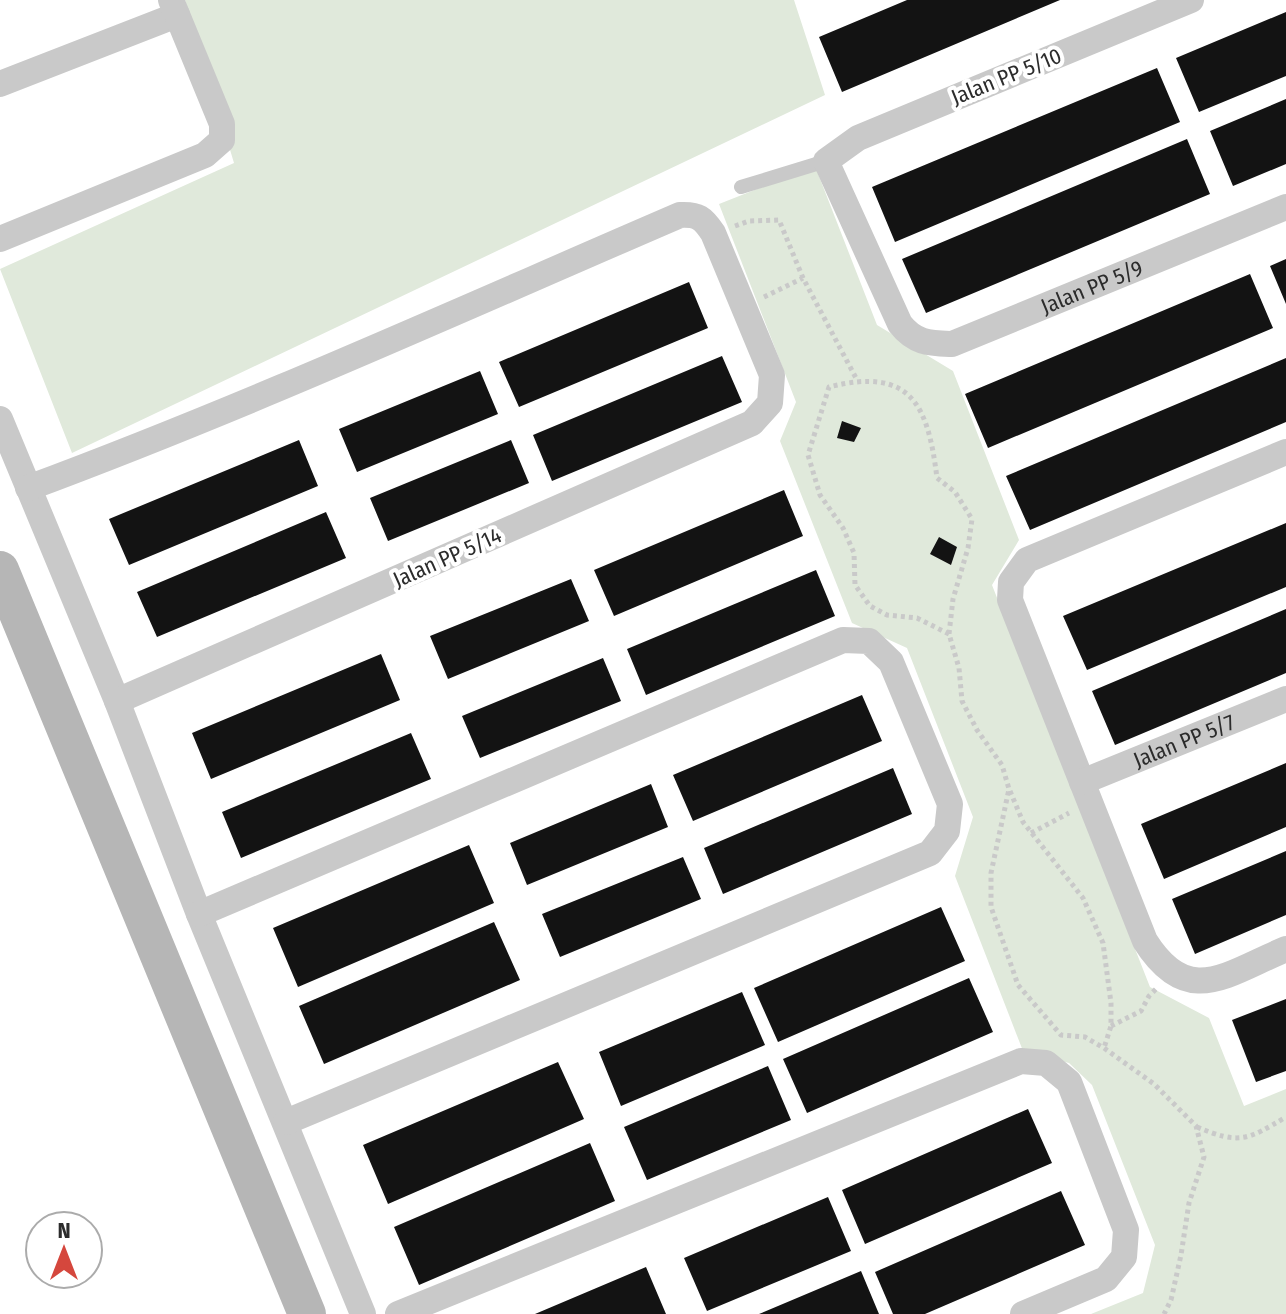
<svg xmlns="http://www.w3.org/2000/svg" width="1286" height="1314" viewBox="0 0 1286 1314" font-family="'Fira Sans Condensed',sans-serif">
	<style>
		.green { fill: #e0e9db }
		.building { fill: #131313 }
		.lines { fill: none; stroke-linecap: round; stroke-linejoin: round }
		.path { stroke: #c9c9c9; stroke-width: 5; stroke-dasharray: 4 4; stroke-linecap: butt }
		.lane { stroke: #c9c9c9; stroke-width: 14 }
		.street { stroke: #c9c9c9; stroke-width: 26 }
		.secondary { stroke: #b6b6b6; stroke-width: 38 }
		.labels { text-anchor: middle; stroke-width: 8; stroke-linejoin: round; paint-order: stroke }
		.street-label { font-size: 22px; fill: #2c2c2c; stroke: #fff }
	</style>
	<rect width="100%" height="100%" fill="#fff"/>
	<path class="green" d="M185,0H794L825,95L72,453L0,269L234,163Z
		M815,166L877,325L953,371L1019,540L992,585L1150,987L1209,1018L1244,1106L1286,1089V1314H1091L1143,1293L1155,1245L1092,1085L1069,1063L1023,1051L955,876L973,817L907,648L852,623L780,441L796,402L719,204Z"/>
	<path class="building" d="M907,0H1060L842,92L819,37Z
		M1286,12V76L1199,112L1176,58Z
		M1157,68L1180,122L895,242L872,187Z
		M1286,99V164L1233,186L1210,131Z
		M1187,139L1210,194L926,313L902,259Z
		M1286,259V304L1270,266Z
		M1250,274L1273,328L988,448L965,394Z
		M689,282L708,328L519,407L499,362Z
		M722,356L742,402L552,481L533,435Z
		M1286,358V422L1030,530L1006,476Z
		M480,371L498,414L357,472L339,429Z
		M842,421L861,428L854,442L837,438Z
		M299,440L318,486L129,565L109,519Z
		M511,440L529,483L388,541L370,498Z
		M784,490L803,536L614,616L594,570Z
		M326,512L346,558L157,637L137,592Z
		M1286,523V587L1087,670L1063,616Z
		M939,537L957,547L951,565L930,554Z
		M816,570L835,616L646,695L627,649Z
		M571,579L589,621L448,679L430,636Z
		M1286,609V673L1115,745L1092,691Z
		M381,654L400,700L211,779L192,733Z
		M603,658L621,701L480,758L462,716Z
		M862,695L882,741L693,821L673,775Z
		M411,733L431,779L241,858L222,812Z
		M1286,763V827L1164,879L1141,824Z
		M893,768L912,814L723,894L704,848Z
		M651,784L668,827L527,885L510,843Z
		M469,845L494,903L298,987L273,928Z
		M1286,851V915L1195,954L1172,899Z
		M683,857L701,899L560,957L542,914Z
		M941,907L965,961L778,1042L754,988Z
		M494,922L520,980L324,1064L299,1006Z
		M969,978L993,1032L807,1113L783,1059Z
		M742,992L765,1045L621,1106L599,1052Z
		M1286,999V1071L1256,1082L1232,1020Z
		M558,1062L584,1119L388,1204L363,1145Z
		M768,1066L791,1120L647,1180L624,1127Z
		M1028,1109L1052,1163L865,1244L842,1190Z
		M590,1143L615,1201L419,1285L394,1227Z
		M1061,1191L1085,1245L925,1314H893L875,1272Z
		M828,1197L851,1251L707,1311L684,1258Z
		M646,1267L666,1314H535Z
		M861,1271L879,1314H759Z"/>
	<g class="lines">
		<path class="path" d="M735,226L749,221L779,220L803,278L857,380
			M764,297L803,278
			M949,634L917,618L887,615L870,606L855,585L854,553L843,528L820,495L808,455L829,387C912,366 928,406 937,478L955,492L972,519L968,548L953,599L949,634L959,668L962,701L977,730L1002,765L1009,789L991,873V907L1018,985L1061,1035L1085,1037L1104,1048L1154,1084L1196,1126L1204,1157L1189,1203L1181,1255L1171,1300L1164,1314
			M1010,791L1023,822L1083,898L1103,943L1111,1003V1026L1104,1048
			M1031,833L1069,813
			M1111,1026L1141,1011L1149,996L1158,987
			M1197,1127C1240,1145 1247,1140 1286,1117"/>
		<path class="lane" d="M741,187L826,161"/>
		<g class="street">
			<path id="s1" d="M1191,0L858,138L826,161L900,324C915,343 929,343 952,344L1286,207"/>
			<path d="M0,84L177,15"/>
			<path d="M0,239L205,155L222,140V124L171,0"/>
			<path d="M0,419L117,701L199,914L363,1314"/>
			<path d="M1286,452L1027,560L1011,582L1010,600L1145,941C1188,1009 1226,974 1286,949"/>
			<path d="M28,488C249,406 464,308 680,215C698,214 703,218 713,233L772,375L770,403L752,423L117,701"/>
			<path id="s2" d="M1082,782L1286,699"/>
			<path d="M199,914L843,640L869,641L891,662L950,804L947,831L930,853L286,1122"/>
			<path d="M398,1314L1021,1061L1046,1063L1069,1082L1126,1230L1124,1257L1106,1279L1023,1314"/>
		</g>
		<path class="secondary" d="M0,570L307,1314"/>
	</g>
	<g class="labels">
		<g class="street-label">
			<text transform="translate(1006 76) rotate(-22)" y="8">Jalan PP 5/10</text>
			<text dy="8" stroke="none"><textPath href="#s1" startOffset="788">Jalan PP 5/9</textPath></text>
			<text transform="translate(447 557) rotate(-24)" y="8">Jalan PP 5/14</text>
			<text dy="8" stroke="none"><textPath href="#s2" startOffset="110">Jalan PP 5/7</textPath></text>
		</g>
	</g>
	<g transform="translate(64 1250)"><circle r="38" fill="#ffffff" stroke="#ababab" stroke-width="2"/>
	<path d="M0-6L14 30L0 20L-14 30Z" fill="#d5473d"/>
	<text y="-12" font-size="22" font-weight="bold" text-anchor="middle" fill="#2c2c2c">N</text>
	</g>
</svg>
